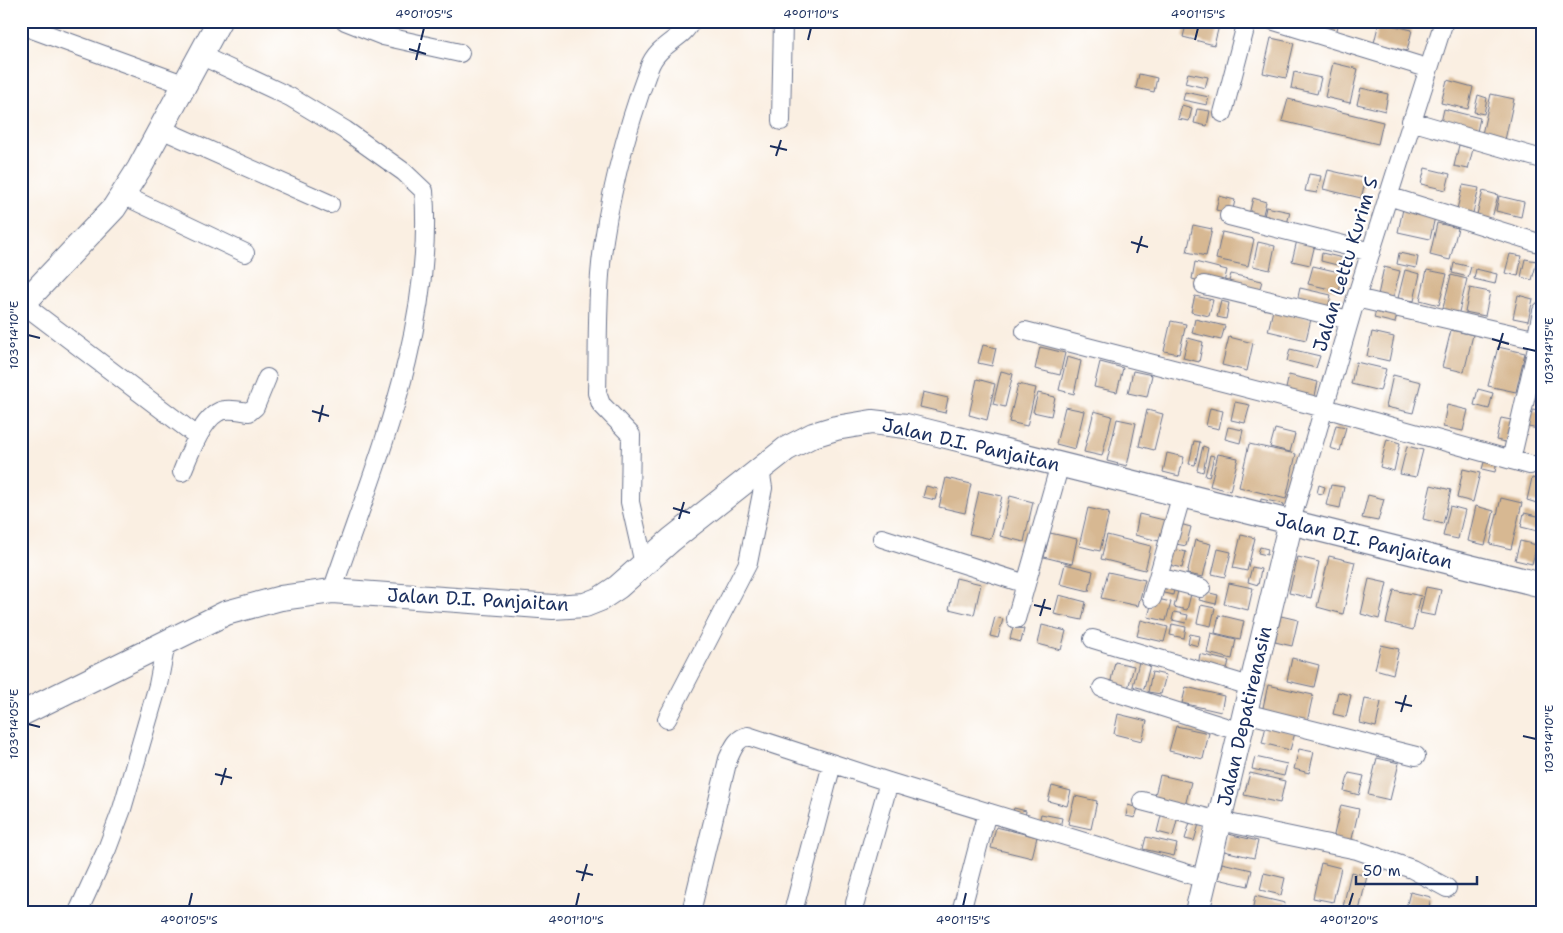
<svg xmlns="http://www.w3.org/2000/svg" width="1563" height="933" viewBox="0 0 1563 933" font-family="'Shantell Sans',sans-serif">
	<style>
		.building { fill: #d7b892 }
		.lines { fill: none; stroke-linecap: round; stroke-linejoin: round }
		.street-casing { stroke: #69728c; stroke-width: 20 }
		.secondary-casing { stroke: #69728c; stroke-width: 26 }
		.street { stroke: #fff; stroke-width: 18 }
		.secondary { stroke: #fff; stroke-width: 24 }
		.ticks { fill: none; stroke: #1b2f5e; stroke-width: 2 }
		.labels { text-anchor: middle; stroke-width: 4.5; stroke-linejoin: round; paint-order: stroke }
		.street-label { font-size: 19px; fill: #1b2f5e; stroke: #fff }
		.neatline { fill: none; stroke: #1b2f5e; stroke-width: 2 }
		.ticks-label { font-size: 12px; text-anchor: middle; fill: #1b2f5e }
	</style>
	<rect width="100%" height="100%" fill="#fff"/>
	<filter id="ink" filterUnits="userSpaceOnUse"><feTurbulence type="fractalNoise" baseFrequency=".02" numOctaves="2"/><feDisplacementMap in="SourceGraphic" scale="10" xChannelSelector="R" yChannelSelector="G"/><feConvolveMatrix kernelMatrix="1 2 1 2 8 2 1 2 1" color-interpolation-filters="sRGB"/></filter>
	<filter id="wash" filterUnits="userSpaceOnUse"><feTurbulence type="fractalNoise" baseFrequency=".0096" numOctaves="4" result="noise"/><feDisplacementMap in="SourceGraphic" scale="20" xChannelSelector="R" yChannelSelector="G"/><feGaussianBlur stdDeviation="1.12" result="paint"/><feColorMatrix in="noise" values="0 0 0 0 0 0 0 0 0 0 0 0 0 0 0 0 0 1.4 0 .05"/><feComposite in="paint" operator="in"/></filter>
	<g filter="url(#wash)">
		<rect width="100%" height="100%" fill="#faefe2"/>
		<g id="blocks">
			<path class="building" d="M1187,21H1201L1219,26L1214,45L1183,37Z
				M1311,21H1339L1336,35L1309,29Z
				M1379,22L1412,30L1407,51L1374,43Z
				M1271,38L1294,43L1286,78L1263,73Z
				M1333,63L1358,69L1350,103L1325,97Z
				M1294,72L1321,78L1317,94L1291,88Z
				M1188,73L1208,77L1205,88L1185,83Z
				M1139,74L1157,78L1154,92L1136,88Z
				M1447,80L1473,87L1468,109L1441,103Z
				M1361,88L1388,94L1385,111L1357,104Z
				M1185,92L1209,97L1207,105L1183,100Z
				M1491,94L1514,99L1505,140L1482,134Z
				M1478,95L1487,98L1484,114L1474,112Z
				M1288,99L1383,122L1378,144L1282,121Z
				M1182,105L1192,108L1189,121L1178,119Z
				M1197,109L1210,111L1207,126L1194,123Z
				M1444,109L1480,118L1476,136L1440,127Z
				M1459,145L1473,149L1468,169L1454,166Z
				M1425,168L1450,174L1446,190L1421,184Z
				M1328,170L1366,179L1361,198L1323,189Z
				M1309,174L1321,176L1317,193L1305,191Z
				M1463,185L1479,188L1472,217L1456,213Z
				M1483,191L1498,195L1491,222L1476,218Z
				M1219,196L1235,200L1232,214L1216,210Z
				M1499,196L1524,202L1521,217L1496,211Z
				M1253,198L1266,202L1261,222L1248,219Z
				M1266,207L1290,212L1286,228L1263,222Z
				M1403,209L1435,217L1430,239L1398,232Z
				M1437,223L1458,228L1450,260L1430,255Z
				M1193,225L1212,229L1206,256L1187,252Z
				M1222,232L1254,239L1248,266L1216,259Z
				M1298,236L1316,240L1310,265L1292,261Z
				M1258,242L1275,246L1270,270L1253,266Z
				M1322,253L1347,259L1345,267L1321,261Z
				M1399,253L1418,257L1416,268L1397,264Z
				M1510,254L1522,256L1518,276L1505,273Z
				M1525,259L1537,261L1532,280L1521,277Z
				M1195,262L1227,270L1223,287L1192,279Z
				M1454,263L1471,267L1468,277L1452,273Z
				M1313,266L1343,273L1339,291L1308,284Z
				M1384,267L1400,271L1393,298L1378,295Z
				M1476,269L1497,274L1495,284L1474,279Z
				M1405,270L1420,274L1414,301L1398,298Z
				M1427,270L1447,274L1439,305L1420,300Z
				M1231,274L1262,281L1258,295L1227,288Z
				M1451,275L1467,279L1458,316L1442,312Z
				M1300,288L1331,295L1327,313L1296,306Z
				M1470,288L1490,292L1485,316L1465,312Z
				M1518,295L1533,299L1528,321L1513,318Z
				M1195,296L1213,300L1209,316L1191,312Z
				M1221,301L1229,303L1226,319L1217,317Z
				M1377,306L1398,310L1395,323L1374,318Z
				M1273,310L1311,319L1306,340L1268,331Z
				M1195,319L1225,326L1221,340L1192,333Z
				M1171,321L1186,324L1179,354L1164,351Z
				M1451,330L1473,335L1464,372L1442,367Z
				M1372,332L1394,337L1389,361L1367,356Z
				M1229,337L1253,343L1247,371L1222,365Z
				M1188,338L1203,342L1199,362L1183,358Z
				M983,345L996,348L992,366L978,363Z
				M1040,347L1065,353L1060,375L1035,369Z
				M1498,347L1525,353L1516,392L1488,386Z
				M1290,349L1320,356L1316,368L1287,361Z
				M1067,357L1081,361L1074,394L1059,390Z
				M1100,362L1123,368L1117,392L1094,387Z
				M1356,362L1386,369L1380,391L1351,384Z
				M1001,371L1013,374L1005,407L993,404Z
				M1133,371L1152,375L1147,397L1128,393Z
				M1289,375L1318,382L1314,400L1285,393Z
				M1393,375L1421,382L1413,413L1386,407Z
				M977,379L995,384L987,420L969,415Z
				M1018,384L1036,388L1027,426L1009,422Z
				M1478,389L1493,393L1489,409L1474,405Z
				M923,392L948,398L945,413L920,407Z
				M1038,393L1055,397L1051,416L1033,412Z
				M1235,402L1250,405L1245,423L1231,420Z
				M1447,405L1468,410L1463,431L1443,427Z
				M1065,407L1084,411L1075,449L1056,444Z
				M1210,408L1223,411L1219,429L1206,426Z
				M1528,409L1542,412V430L1524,426Z
				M1147,410L1163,414L1154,450L1139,446Z
				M1094,411L1112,416L1102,456L1084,452Z
				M1501,418L1511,420L1505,442L1496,440Z
				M1117,419L1136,423L1127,466L1107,461Z
				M1336,425L1346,427L1340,451L1330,448Z
				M1228,427L1243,430L1240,443L1225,439Z
				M1275,429L1295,434L1290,452L1270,447Z
				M1387,439L1400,443L1394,471L1380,467Z
				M1194,441L1200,442L1195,465L1189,464Z
				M1249,444L1296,454L1286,499L1239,487Z
				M1203,446L1208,448L1203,472L1197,470Z
				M1407,446L1423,450L1416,477L1400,474Z
				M1167,453L1184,457L1179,476L1163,472Z
				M1218,454L1238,458L1230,491L1210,486Z
				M1210,455L1214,456L1209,477L1205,476Z
				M1485,459L1497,462L1495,472L1482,469Z
				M1463,469L1480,473L1473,502L1457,498Z
				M946,478L971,484L965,513L939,507Z
				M1532,478L1542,480L1540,504L1527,500Z
				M1319,485L1325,487L1323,494L1317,493Z
				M1331,485L1344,487L1340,508L1326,505Z
				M1431,485L1451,490L1443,524L1423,519Z
				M926,486L938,489L935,500L923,497Z
				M979,491L1002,496L991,539L969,534Z
				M1368,495L1384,499L1378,521L1362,518Z
				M1010,496L1033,502L1024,542L1000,536Z
				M1501,498L1522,503L1511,549L1490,544Z
				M1261,499L1284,504L1282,511L1260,506Z
				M1450,506L1465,510L1458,539L1443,536Z
				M1476,506L1494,511L1485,545L1468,541Z
				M1088,508L1109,513L1100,551L1079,546Z
				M1524,513L1542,517V532L1521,527Z
				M1139,514L1168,521L1163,542L1135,535Z
				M1176,523L1191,527L1186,546L1171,543Z
				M1050,533L1077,539L1072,564L1044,557Z
				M1107,535L1151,546L1145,570L1101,559Z
				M1241,535L1255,538L1247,571L1233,568Z
				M1195,540L1211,544L1203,577L1187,574Z
				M1520,541L1537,545L1532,564L1515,560Z
				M1260,547L1268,549L1267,555L1258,553Z
				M1169,548L1186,552L1182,568L1165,564Z
				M1218,549L1231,552L1225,577L1212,574Z
				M1329,556L1355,562L1343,614L1317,607Z
				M1298,557L1319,562L1311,598L1289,593Z
				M1065,564L1093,571L1089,591L1060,584Z
				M1252,567L1261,569L1258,585L1248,582Z
				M1108,572L1145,580L1138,606L1101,598Z
				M956,578L981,584L974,615L949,609Z
				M1369,579L1387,583L1379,619L1361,614Z
				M1161,581L1175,584L1173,595L1159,592Z
				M1229,583L1253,588L1248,610L1224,604Z
				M1426,587L1441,590L1435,616L1420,613Z
				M1394,590L1421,596L1413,630L1386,623Z
				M1178,591L1191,594L1187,610L1174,607Z
				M1202,591L1218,595L1216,604L1199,600Z
				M1059,595L1086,602L1082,620L1054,614Z
				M1153,598L1171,602L1166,621L1148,617Z
				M1201,605L1215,608L1211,626L1197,623Z
				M1174,612L1188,615L1186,623L1172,620Z
				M1219,615L1244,621L1240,639L1215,633Z
				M1281,616L1298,620L1292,646L1275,642Z
				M995,617L1003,619L998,638L990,636Z
				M1141,620L1168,627L1164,642L1137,636Z
				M1172,624L1186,627L1184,638L1170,635Z
				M1042,625L1066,631L1061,650L1038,644Z
				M1013,627L1024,629L1021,642L1010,639Z
				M1211,633L1236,639L1232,659L1207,653Z
				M1190,634L1200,636L1198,646L1188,643Z
				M1381,645L1399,649L1393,674L1375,669Z
				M1200,654L1229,661L1226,673L1198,666Z
				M1292,658L1319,665L1314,687L1287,681Z
				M1115,662L1134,666L1128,689L1110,685Z
				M1139,662L1150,665L1144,689L1133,686Z
				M1152,672L1166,675L1161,694L1148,692Z
				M1268,685L1313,695L1307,722L1262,712Z
				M1186,687L1224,696L1221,712L1182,703Z
				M1338,692L1351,695L1346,717L1333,714Z
				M1365,699L1381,702L1376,727L1360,723Z
				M1118,714L1147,721L1142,741L1114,734Z
				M1176,726L1209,733L1203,759L1169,751Z
				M1266,726L1295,733L1290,750L1262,743Z
				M1299,749L1314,752L1309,773L1294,769Z
				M1255,757L1287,764L1284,776L1252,769Z
				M1377,758L1399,763L1390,800L1368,795Z
				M1250,773L1285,781L1280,803L1244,795Z
				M1349,773L1364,776L1359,795L1344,791Z
				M1160,775L1191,782L1185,806L1154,799Z
				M1052,786L1071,791L1067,806L1048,801Z
				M1075,796L1097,801L1091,829L1068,824Z
				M1128,805L1138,808L1135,818L1126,816Z
				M1341,805L1359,809L1351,843L1333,839Z
				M1014,808L1026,811L1025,817L1012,815Z
				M1162,812L1178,816L1173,836L1157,832Z
				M1041,814L1062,818L1060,828L1039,823Z
				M1190,822L1199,824L1194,841L1185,839Z
				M996,827L1037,837L1032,858L991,848Z
				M1228,834L1258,841L1254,858L1224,851Z
				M1146,837L1177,844L1174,856L1143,849Z
				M1222,863L1252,870L1248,886L1218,879Z
				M1321,863L1341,868L1333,902L1313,898Z
				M1351,872L1367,876L1359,911L1343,907Z
				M1264,873L1285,878L1281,895L1260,890Z
				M1410,892L1431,897L1428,912H1405Z
				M1255,896L1285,903L1283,912H1252Z"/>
		</g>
	</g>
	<g filter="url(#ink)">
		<use href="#blocks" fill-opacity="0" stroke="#69728c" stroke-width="1"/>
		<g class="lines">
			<g class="street-casing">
				<path id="street" d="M345,21L383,36L460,53
					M1274,21L1427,68
					M21,25L183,84
					M200,55L290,97L345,130L404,172L424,191C434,330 376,461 332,591
					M1223,113L1247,21
					M781,121L783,21
					M1411,121L1542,159
					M161,129L330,204
					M123,195L245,253
					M1388,196L1542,244
					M1229,216L1371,252
					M1204,285L1349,320
					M1356,298L1529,338L1536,341L1537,348L1511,460
					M23,304L197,436
					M1025,331L1324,408L1530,465
					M1536,341L1542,311
					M182,472C189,455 204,412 225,410C233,409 242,411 249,412L255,407L267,378
					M1291,521L1356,298L1444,21
					M882,538L1026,584
					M644,564L630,502L631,435L601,404L597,393C598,354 597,314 600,275C605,210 626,129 649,68C658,43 684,39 691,21
					M1158,577L1201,588
					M1152,598L1182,494
					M1016,619L1060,464
					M1093,639L1250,686
					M1102,688L1241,732
					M1245,713L1416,756
					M667,719L748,563L763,488L760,469
					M1142,801L1219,821L1357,850L1412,869L1447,888
					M855,903L889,782
					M78,912L107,849L122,809L158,685L166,643
					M691,912L728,759C733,749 736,738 748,736L889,782L1205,879
					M793,912L832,764
					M961,912L987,812"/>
			</g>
			<g class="secondary-casing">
				<path id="secondary" d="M21,306L114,208L139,169L219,21
					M21,714L226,613L281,598L332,591L553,607L585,605L600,599L618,587L671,540L786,449L813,435L836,428L872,422L906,426L1542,585
					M1197,912L1291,521"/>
			</g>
			<use href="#street" class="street"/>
			<use href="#secondary" class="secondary"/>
		</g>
	</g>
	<path class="ticks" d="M421,40L424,28M808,40L811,28M1195,40L1198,28M409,49L426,54M416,60L420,43M770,146L787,150M776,156L781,140M1131,242L1148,247M1137,253L1142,236M28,335L40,338M1492,339L1509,344M1523,348L1536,351M1498,350L1503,333M312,411L329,416M319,422L323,405M673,508L690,513M679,519L684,502M1034,605L1051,609M1040,616L1045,599M1395,702L1412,706M1401,712L1406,695M28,724L40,727M1523,736L1536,739M215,774L232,778M221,785L226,768M576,871L593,875M582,881L587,864M189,906L192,893M576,906L579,893M963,906L966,893M1349,906L1353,893"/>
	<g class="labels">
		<g class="street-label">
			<text transform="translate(1345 264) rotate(-73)" y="7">Jalan Lettu Kurim S</text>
			<text transform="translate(971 444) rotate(13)" y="7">Jalan D.I. Panjaitan</text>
			<text transform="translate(1364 540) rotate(14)" y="7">Jalan D.I. Panjaitan</text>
			<text transform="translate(478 599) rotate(3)" y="7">Jalan D.I. Panjaitan</text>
			<text transform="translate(1244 716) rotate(-77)" y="7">Jalan Depatirenasin</text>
		</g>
	</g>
	<rect width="1563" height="933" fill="none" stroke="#fff" stroke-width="55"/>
	<path d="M1356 876v8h121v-8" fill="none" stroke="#1b2f5e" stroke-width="2.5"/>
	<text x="1363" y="876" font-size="15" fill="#1b2f5e" stroke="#ffffff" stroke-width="4" paint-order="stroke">50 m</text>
	<rect x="28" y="28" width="1508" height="878" class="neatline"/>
	<g class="ticks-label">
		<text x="424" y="18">4°01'05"S</text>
		<text x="811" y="18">4°01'10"S</text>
		<text x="1198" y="18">4°01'15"S</text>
		<text transform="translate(14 335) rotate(-90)" y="4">103°14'10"E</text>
		<text transform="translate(1549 351) rotate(-90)" y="4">103°14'15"E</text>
		<text transform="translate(14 724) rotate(-90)" y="4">103°14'05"E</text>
		<text transform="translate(1549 739) rotate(-90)" y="4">103°14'10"E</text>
		<text x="189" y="924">4°01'05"S</text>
		<text x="576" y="924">4°01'10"S</text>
		<text x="963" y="924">4°01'15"S</text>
		<text x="1349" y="924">4°01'20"S</text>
	</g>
</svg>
